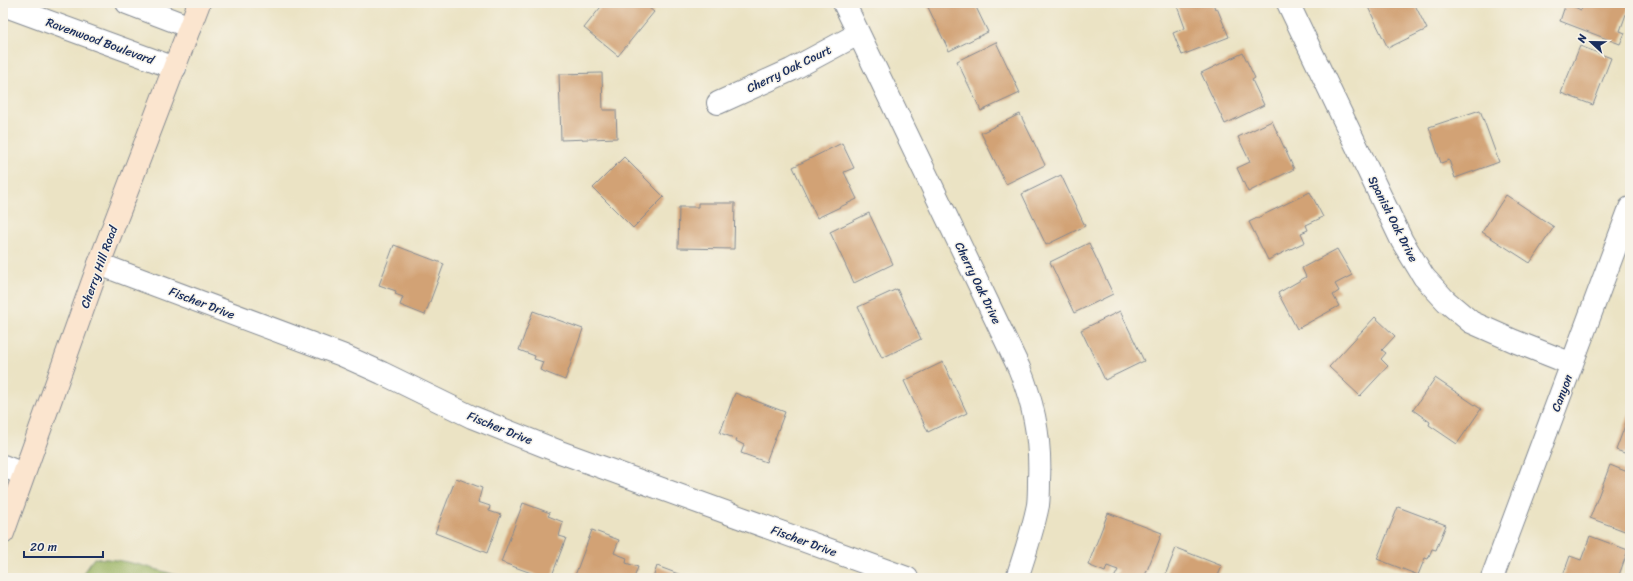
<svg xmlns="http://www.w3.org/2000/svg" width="1633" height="581" viewBox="0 0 1633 581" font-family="Sriracha,sans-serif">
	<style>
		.forest { fill: #9cb566; stroke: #5c7262 }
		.building { fill: #d2a274 }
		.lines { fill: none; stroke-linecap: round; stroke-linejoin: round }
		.minor-casing { stroke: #838991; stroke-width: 24 }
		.secondary-casing { stroke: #838991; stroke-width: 24 }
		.minor { stroke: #fff; stroke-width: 22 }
		.secondary { stroke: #fbe5cf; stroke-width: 22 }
		.labels { text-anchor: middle; stroke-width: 3; stroke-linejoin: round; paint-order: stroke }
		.street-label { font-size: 12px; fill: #1b2f5e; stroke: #f7f3e8 }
	</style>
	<rect width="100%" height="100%" fill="#f7f3e8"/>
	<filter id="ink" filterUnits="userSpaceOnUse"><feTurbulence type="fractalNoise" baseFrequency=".025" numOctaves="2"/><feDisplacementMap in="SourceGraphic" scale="8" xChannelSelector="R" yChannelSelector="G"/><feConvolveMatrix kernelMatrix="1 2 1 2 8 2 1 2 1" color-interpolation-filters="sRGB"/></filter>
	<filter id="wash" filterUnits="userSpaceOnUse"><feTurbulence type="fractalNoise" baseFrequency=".012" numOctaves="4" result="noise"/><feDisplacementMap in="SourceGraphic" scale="16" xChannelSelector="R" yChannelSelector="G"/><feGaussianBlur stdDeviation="0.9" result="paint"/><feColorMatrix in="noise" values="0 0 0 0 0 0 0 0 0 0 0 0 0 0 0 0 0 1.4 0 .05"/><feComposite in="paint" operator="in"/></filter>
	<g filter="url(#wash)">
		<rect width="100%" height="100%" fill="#ebe3c4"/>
		<path class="forest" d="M94,558C126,559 155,569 185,578H79Z"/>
		<g id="blocks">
			<path class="building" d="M604,3H643L654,12L618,56L584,28Z
				M926,3H974L988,32L949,51Z
				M1176,3H1213L1215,9L1217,8L1229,37L1182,55L1173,33L1185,28Z
				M1366,3H1414L1427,29L1388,48Z
				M1566,3L1581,10L1584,3H1630L1620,31L1625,33L1620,44L1560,21Z
				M996,42L1020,93L981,111L957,61Z
				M1580,46L1611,58L1593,105L1561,93Z
				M1243,53L1255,78L1252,80L1264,105L1225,124L1201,73Z
				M602,73L603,110H616L617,138L561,140L559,74Z
				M1480,110L1499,162L1455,178L1449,160L1441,163L1429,127Z
				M1020,114L1045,165L1006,184L981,133Z
				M1272,121L1294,169L1248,192L1237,168L1250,162L1238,137Z
				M842,143L854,168L844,172L857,199L817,218L793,167Z
				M624,157L664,197L633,228L593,188Z
				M1061,175L1085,226L1046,245L1022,194Z
				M1310,192L1323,217L1306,225L1308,230L1301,233L1305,242L1268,260L1249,222Z
				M1506,195L1554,227L1530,263L1482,232Z
				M698,203H735L734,249L678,248L679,207H698Z
				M869,213L893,264L854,283L830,232Z
				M1089,243L1113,294L1074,313L1050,262Z
				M394,245L444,264L425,315L400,305L403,297L395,294L396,291L379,285Z
				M1337,249L1352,275L1335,284L1339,291L1333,295L1339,306L1297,329L1278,293L1306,277L1302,268Z
				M897,289L921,339L882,358L858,307Z
				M533,311L583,329L565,380L540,370L543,362L534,359L535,356L519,350Z
				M1120,311L1144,361L1105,380L1081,330Z
				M1375,317L1395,336L1382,350L1386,353L1381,359L1388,366L1360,396L1329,367Z
				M943,362L967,413L928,432L904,381Z
				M1435,378L1481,409L1457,444L1429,425L1430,422L1413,410Z
				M735,393L785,412L766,462L741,453L744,445L736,441L737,439L720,433Z
				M1630,412V455L1616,450Z
				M1610,465L1630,473V533L1590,518Z
				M456,478L482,488L478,502L490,506L489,511L501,515L487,553L435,533Z
				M523,503L550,513L548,516L563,522L559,536L566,538L551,578H545L501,562Z
				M1398,507L1446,525L1436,550L1432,549L1428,559L1425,558L1418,575L1377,559Z
				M1108,513L1162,533L1144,578H1114L1118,570L1107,566L1105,572L1088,565Z
				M592,530L619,540L614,553L627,558L626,563L638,567L634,578H574Z
				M1590,536L1628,550L1618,578H1562L1570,556L1581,560Z
				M1176,548L1222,566L1217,578H1164Z
				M657,566L689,578H653Z"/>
		</g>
	</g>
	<g filter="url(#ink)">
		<use href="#blocks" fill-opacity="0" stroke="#838991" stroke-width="1"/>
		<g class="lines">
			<g class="minor-casing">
				<path id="minor" d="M127,3L190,27
					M844,3L1019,368C1034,404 1041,441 1039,480C1039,488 1039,497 1038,505C1033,530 1025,554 1017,578
					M1288,3L1402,241L1424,277L1446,301L1471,322L1514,341L1572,364
					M3,5L175,68
					M718,103L791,70L858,34
					M99,264L342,355L382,373L472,417L560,452L907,578
					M3,466L23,474
					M1492,578L1630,208"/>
			</g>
			<g class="secondary-casing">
				<path id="secondary" d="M3,533L99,264L199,3"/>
			</g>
			<use href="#minor" class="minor"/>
			<use href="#secondary" class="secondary"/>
		</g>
	</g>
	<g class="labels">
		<g class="street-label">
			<text transform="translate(100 41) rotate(20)" y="4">Ravenwood Boulevard</text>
			<text transform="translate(789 69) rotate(-26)" y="4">Cherry Oak Court</text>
			<text transform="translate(1393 219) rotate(63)" y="4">Spanish Oak Drive</text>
			<text transform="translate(99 267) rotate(-70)" y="4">Cherry Hill Road</text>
			<text transform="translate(978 283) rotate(64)" y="4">Cherry Oak Drive</text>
			<text transform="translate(202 303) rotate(21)" y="4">Fischer Drive</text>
			<text transform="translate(1562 393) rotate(-69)" y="4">Canyon</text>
			<text transform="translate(500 428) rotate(22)" y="4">Fischer Drive</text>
			<text transform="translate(804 541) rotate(20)" y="4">Fischer Drive</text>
		</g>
	</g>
	<rect width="1633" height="581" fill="none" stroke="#f7f3e8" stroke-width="16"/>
	<g transform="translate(1591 42) rotate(292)" stroke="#f7f3e8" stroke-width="3" paint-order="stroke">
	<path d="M0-3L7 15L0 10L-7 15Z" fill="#1b2f5e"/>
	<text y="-6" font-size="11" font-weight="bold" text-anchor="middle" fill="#1b2f5e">N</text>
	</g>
	<path d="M24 551v6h79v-6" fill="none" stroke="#1b2f5e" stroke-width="2"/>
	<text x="30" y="551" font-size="12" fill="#1b2f5e" stroke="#f7f3e8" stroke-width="3" paint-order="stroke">20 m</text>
</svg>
